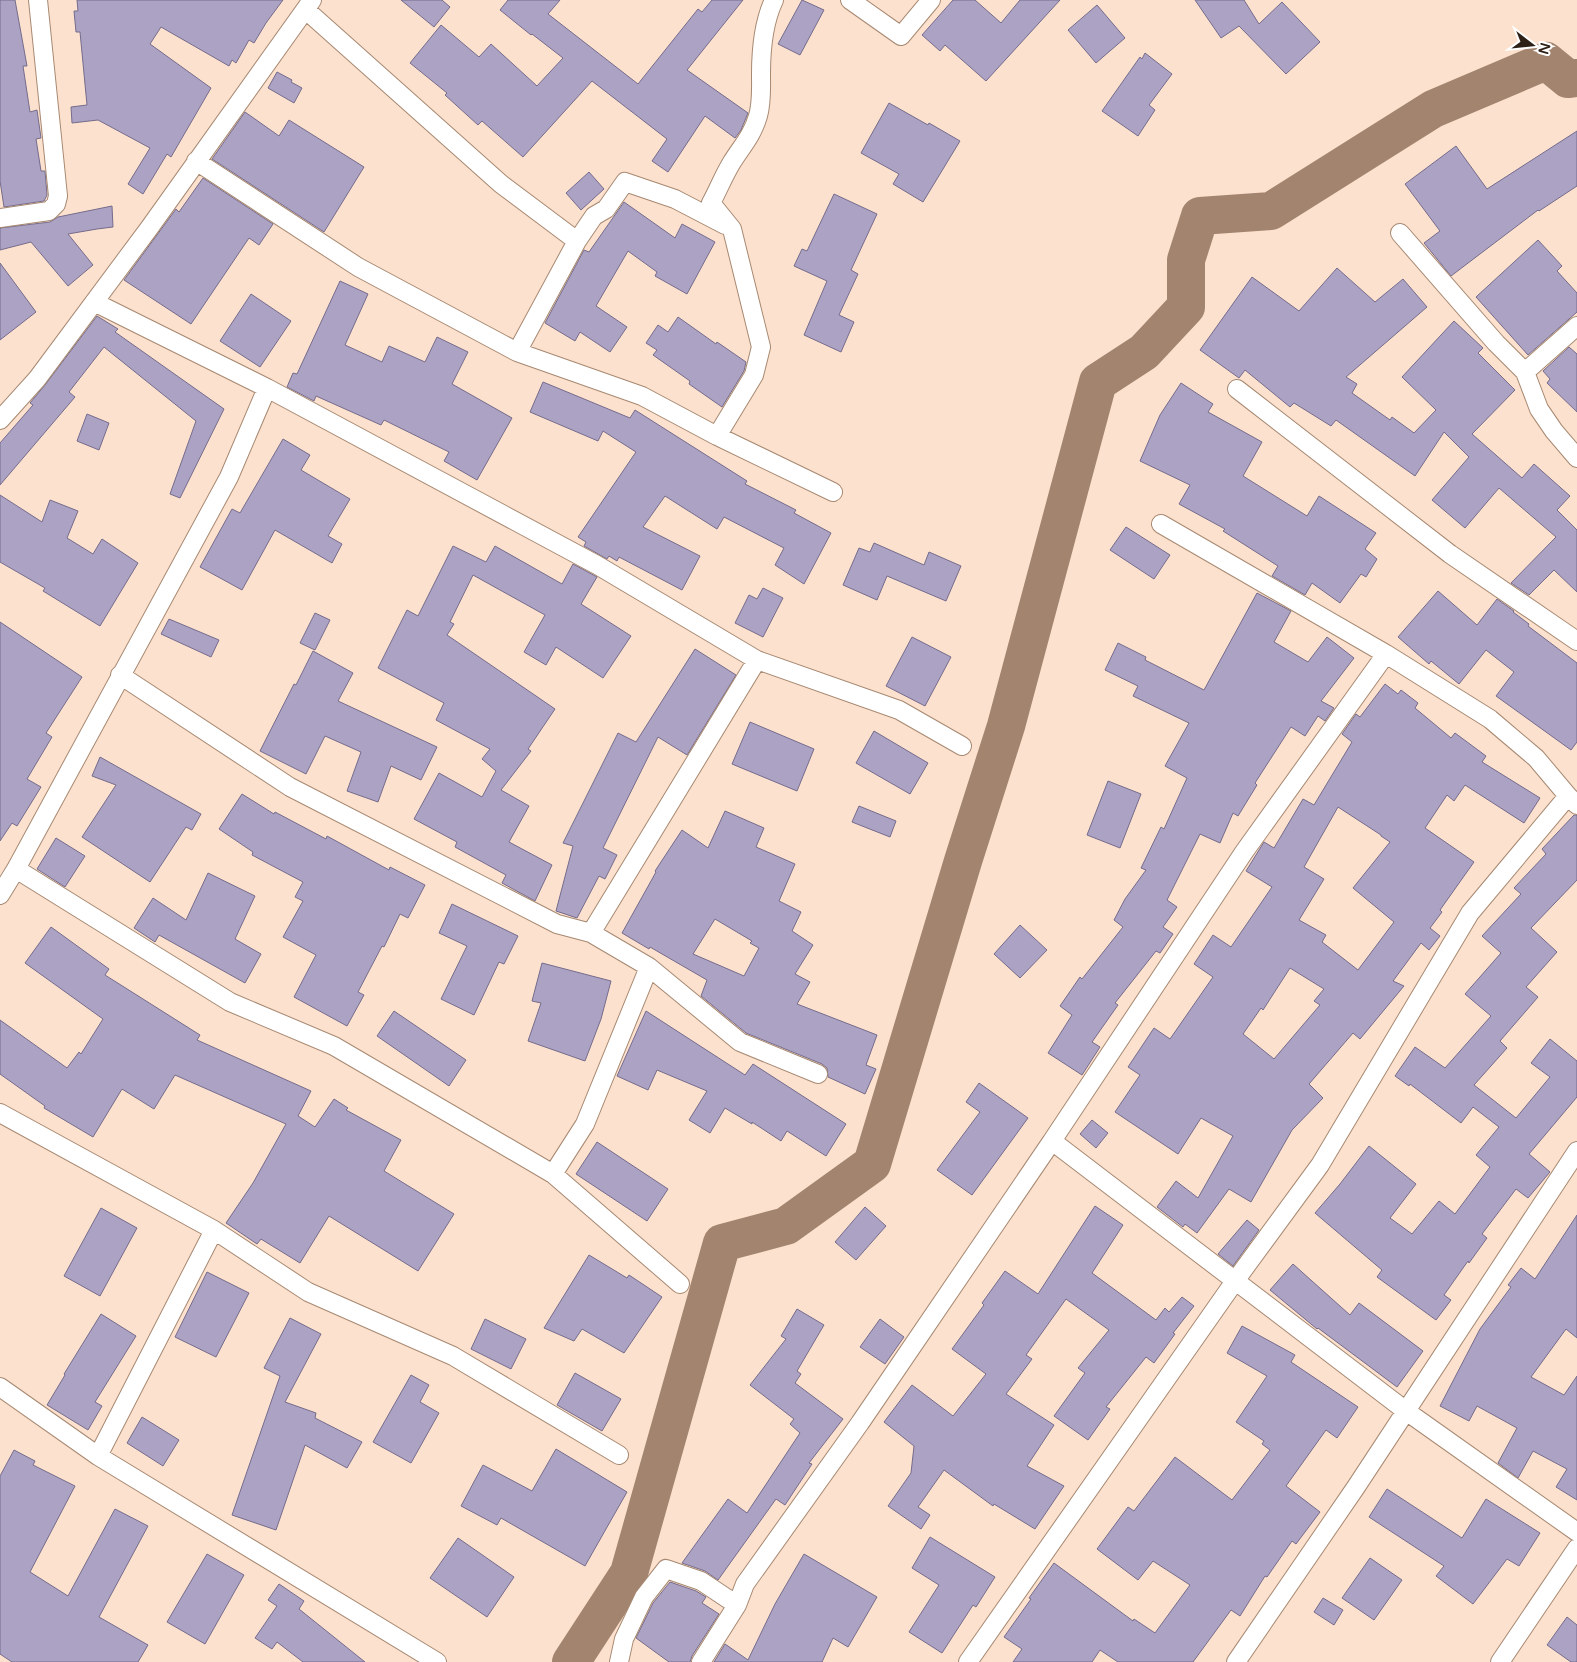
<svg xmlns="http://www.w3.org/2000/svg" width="1577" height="1662" viewBox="0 0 1577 1662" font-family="'Varela Round',sans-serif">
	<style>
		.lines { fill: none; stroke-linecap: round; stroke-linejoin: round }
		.river { stroke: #a2846f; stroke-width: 38 }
		.building { fill: #aba2c4; stroke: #756c8c; fill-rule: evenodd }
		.minor-casing { stroke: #a78972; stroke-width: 20 }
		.minor { stroke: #fff; stroke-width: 18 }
	</style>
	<rect width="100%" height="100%" fill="#fce1ce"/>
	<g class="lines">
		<path class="river" d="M571,1662L629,1573L722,1243L786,1226L872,1164L963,861L1006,726L1098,382L1144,352L1186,307V260L1200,216L1271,211L1433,109L1546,61L1568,79L1577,78"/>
	</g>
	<path class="building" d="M0,0H15L27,66H23L30,112L37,110L41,138L36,139L41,171H45L47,195L44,201L4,207L0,181Z
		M77,0H283L266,23L254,43L249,40L236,63L232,60L229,66L161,27L150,44L211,88L171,157L167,154L143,194L128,184L150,148L98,120L72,123L71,107L87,105L80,32H76L74,11H78Z
		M401,0H442L450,7L434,27Z
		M508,0H560L548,14L638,84L698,9L702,12L712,0H743L687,70L748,113L741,130L735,138L705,116L668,172L652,161L667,139L592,81L523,157L482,121L478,125L445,95L447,93L410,63L441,25L479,57L491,44L537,86L563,58L532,34L531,35L500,10Z
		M802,0L824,10L800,55L778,44Z
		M953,0H975L1001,23L1020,0H1060L986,81L945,45L940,51L922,35Z
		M1195,0H1244L1259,24L1282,2L1320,42L1286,74L1239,26L1221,38Z
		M1097,5L1125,38L1096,63L1068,30Z
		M1145,53L1172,74L1149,105L1155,110L1138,136L1102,111L1140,57L1142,59Z
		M277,72L292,80L291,82L302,88L294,103L268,88Z
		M889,103L928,125L929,123L960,141L923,202L893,184L899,174L861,153Z
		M245,112L279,136L289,120L364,167L324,232L212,159Z
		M1577,131V186L1539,211L1538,210L1451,276L1424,243L1440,231L1405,184L1456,146L1487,189Z
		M589,172L604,189L581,210L566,193Z
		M203,178L273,224L259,245L249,238L191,324L124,280L176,209L179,212Z
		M834,194L877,214L851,270L858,274L839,315L854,322L841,352L804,335L827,281L794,266L802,249L807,251Z
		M624,202L675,238L682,224L715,242L687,294L655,276L657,272L628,251L596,306L627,327L610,352L580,332L575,341L545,323L584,250L589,252Z
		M112,206L113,227L97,229L68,234L93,265L68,286L31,242L0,250V228L50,222L58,217Z
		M1538,240L1562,266L1557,271L1577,293V312L1528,355L1476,297Z
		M0,263L36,312L0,340Z
		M1337,268L1375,302L1403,279L1427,307L1346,377L1357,384L1352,393L1390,420L1392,417L1414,433L1436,410L1402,377L1454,321L1483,348L1478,353L1515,390L1472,434L1522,478L1534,464L1570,496L1557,510L1577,530V592L1554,570L1529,595L1511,583L1556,537L1499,488L1465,528L1432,500L1469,457L1444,432L1415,476L1336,420L1331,426L1294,403L1290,407L1245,370L1239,378L1200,350L1252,277L1299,311Z
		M340,281L368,294L345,345L382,362L389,346L425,362L437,337L468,352L452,384L512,418L477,480L444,461L449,452L384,420L381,425L316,396L314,401L287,387L293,373L297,374Z
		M251,294L291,321L260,367L220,341Z
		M97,316L118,329L115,332L224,409L180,498L170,494L196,421L104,347L69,392L75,397L0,485V443L33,405L30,403L45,385Z
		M678,317L716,344L717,342L746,362L744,371L722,407L689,384L690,381L653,355L657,350L646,343L658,325L668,332Z
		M1569,347L1577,354V412L1547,383L1550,379L1543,371Z
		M543,382L630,418L635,410L747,481L745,484L796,510L794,513L831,533L804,584L775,565L784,548L724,517L717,529L665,496L643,527L700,556L682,590L619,557L617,561L609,556L607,559L584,546L586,542L578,537L636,452L603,431L598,441L530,412Z
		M1181,383L1213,404L1208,412L1262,442L1243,476L1307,516L1319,496L1376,533L1365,549L1377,559L1366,577L1361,574L1340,603L1312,583L1305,595L1272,576L1278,566L1223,531L1225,529L1179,504L1190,485L1140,461L1160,415Z
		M87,414L109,423L99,450L77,441Z
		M283,439L310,455L301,470L350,499L328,536L342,544L332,563L275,530L242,590L200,567L232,509L240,513Z
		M0,495L42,522L50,500L78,511L67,538L93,554L102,539L138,563L100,626L43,591L45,588L0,562Z
		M1126,527L1170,555L1154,579L1110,550Z
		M874,543L924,565L929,552L961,566L946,601L887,576L877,600L843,585L859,548L870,552Z
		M453,546L486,562L495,546L562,584L573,564L597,577L581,604L631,636L603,678L556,647L546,665L524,652L545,615L473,575L450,622L454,624L447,635L555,709L528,749L531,751L501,790L529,806L509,842L552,865L535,901L502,883L506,875L455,847L457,842L414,819L439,773L482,797L496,771L482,759L490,749L436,720L444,703L378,668L407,610L418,616Z
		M763,588L783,598L763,637L735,623L749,595L757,599Z
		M1438,591L1477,625L1497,599L1514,611L1513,612L1529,624L1528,626L1577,663V742L1571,750L1496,696L1514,672L1486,650L1459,684L1431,661L1429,664L1398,637Z
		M1257,593L1291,611L1274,642L1308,662L1327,637L1354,658L1321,701L1334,708L1325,721L1318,716L1305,736L1291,727L1255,783L1257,785L1238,816L1233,813L1220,843L1200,834L1167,900L1177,907L1163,927L1173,934L1160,953L1156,951L1115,1003L1118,1005L1092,1042L1100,1047L1082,1075L1048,1053L1072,1015L1060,1006L1080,977L1082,979L1123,927L1114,920L1125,899L1146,870L1141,868L1161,827L1164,829L1187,778L1165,766L1189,723L1133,696L1138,686L1105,670L1118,643L1146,657L1145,660L1204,690Z
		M315,613L330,620L315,650L300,643Z
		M169,619L219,640L211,657L161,634Z
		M0,622L82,677L46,733L52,737L27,779L41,787L17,826L12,823L0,841Z
		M912,637L951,657L925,706L886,686Z
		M695,649L736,675L687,755L658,737L603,848L617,855L605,879L599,876L577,918L556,911L573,846L563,843L618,733L636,742Z
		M313,651L353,673L338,701L437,747L421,780L391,766L378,802L347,791L361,752L325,736L306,774L260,751L294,684L296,685Z
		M1385,684L1398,694L1401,690L1418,703L1415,708L1451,738L1455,733L1486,756L1482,762L1540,798L1524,823L1465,785L1454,801L1447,795L1425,828L1474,862L1440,910L1442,912L1430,928L1440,936L1429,950L1421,943L1393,981L1404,986L1360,1039L1353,1033L1309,1084L1323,1098L1292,1130L1251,1202L1229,1189L1197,1233L1185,1224L1183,1227L1157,1207L1176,1181L1198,1198L1233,1136L1201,1118L1178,1154L1115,1112L1140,1075L1128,1067L1154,1028L1170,1039L1213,977L1194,964L1213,935L1231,947L1272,887L1246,871L1264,842L1274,848L1303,799L1314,805L1352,742L1342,734L1356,714L1360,717ZM1338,807L1381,835V836L1390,842L1353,888L1394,922L1358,970L1322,942L1326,935L1299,920L1324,879L1304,867ZM1290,968L1324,989L1314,1001L1320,1005L1274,1059L1243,1034L1261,1008L1263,1010Z
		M750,722L814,749L797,791L732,764Z
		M874,731L928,763L910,794L856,763Z
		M100,757L201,814L192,830L186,827L150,882L82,837L116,785L92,776Z
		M1108,781L1141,794L1120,848L1087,835Z
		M242,794L274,814L275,812L326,839L327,836L389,870L390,867L425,885L408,918L400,914L384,947L382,946L358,992L364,995L347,1026L294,997L316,955L283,937L303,901L295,897L303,882L252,855L253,852L219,829Z
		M859,806L896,821L890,837L852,822Z
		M725,811L764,828L756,847L795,864L779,901L801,912L792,931L813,945L795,974L810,982L797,1004L877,1035L866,1065L876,1069L865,1094L828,1077L827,1068L822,1064L746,1033L701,996L707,980L650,947L649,949L622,933L656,872L655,871L682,830L708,848ZM715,919L752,941L750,943L759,948L744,976L693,954Z
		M1574,815H1577V880L1531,928L1557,952L1526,987L1538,997L1500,1041L1507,1048L1474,1085L1516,1118L1550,1077L1531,1063L1550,1039L1577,1061V1097L1529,1154L1550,1172L1528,1198L1516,1189L1482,1234L1487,1238L1469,1263L1468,1261L1444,1295L1451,1300L1436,1320L1377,1277L1382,1270L1315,1213L1340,1184L1369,1146L1416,1184L1390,1218L1412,1234L1439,1201L1455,1214L1490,1167L1476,1155L1499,1127L1473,1107L1461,1123L1410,1084L1409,1086L1395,1076L1415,1047L1445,1068L1491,1016L1465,994L1501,953L1482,936L1521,894L1514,888L1546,854L1542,849Z
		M56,838L85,856L65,887L37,869Z
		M208,873L255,896L235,939L261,954L245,983L159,935L155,942L134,928L153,898L186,920Z
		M452,904L518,936L504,964L499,962L474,1015L441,999L467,946L439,933Z
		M1020,925L1047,950L1020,978L994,954Z
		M51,927L109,969L105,975L200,1035L197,1040L311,1091L298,1116L315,1127L334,1099L348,1108L346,1110L401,1140L384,1171L454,1214L418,1271L329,1216L300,1263L261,1239L257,1244L226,1223L253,1183L286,1124L175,1075L154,1109L122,1089L93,1137L44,1108L45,1106L0,1074V1020L67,1068L79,1052L81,1054L103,1019L25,963Z
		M542,963L611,981L601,1019L585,1061L528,1041L541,1003L532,1001Z
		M394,1011L466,1060L449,1086L377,1036Z
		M646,1011L745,1075L753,1064L846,1124L826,1156L787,1131L781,1141L752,1122V1124L725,1108L710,1133L689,1120L707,1091L657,1070L648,1090L617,1076Z
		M979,1083L1028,1118L972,1195L937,1170L980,1112L966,1102Z
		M1092,1120L1108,1133L1096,1148L1080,1134Z
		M597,1142L668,1189L647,1221L576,1174Z
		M1095,1206L1123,1225L1092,1273L1156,1320L1165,1308L1169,1312L1182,1297L1194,1306L1173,1333L1175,1334L1154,1363L1146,1357L1106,1407L1110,1409L1088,1440L1054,1416L1085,1373L1078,1368L1109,1330L1066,1299L1026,1355L1032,1359L1006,1394L1054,1425L1027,1466L1064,1486L1035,1529L994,1504L993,1506L944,1470L918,1507L930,1515L921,1529L888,1506L911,1473L914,1446L884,1422L912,1385L953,1416L986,1374L952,1349L984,1305L982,1303L1005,1271L1038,1294Z
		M865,1207L886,1226L856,1260L835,1242Z
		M101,1208L137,1228L100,1296L64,1276Z
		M1577,1215V1338L1566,1329L1531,1377L1564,1395L1577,1376V1500L1556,1487L1567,1469L1533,1451L1518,1478L1498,1463L1517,1428L1477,1406L1469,1421L1440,1406L1480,1329L1511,1287L1508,1285L1521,1268L1535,1279Z
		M1247,1220L1259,1230L1233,1266L1218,1254Z
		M589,1255L627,1278L629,1275L662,1297L624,1353L582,1329L574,1341L544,1328Z
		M1293,1264L1350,1315L1359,1303L1423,1351L1397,1387L1318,1328L1317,1329L1270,1290Z
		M207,1272L249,1293L216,1357L175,1337Z
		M797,1309L824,1325L797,1371L801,1374L795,1383L843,1419L809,1463L812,1464L785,1505L776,1499L718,1580L705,1571L682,1563L728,1499L747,1513L800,1433L790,1424L794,1419L750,1385L786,1339L781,1336Z
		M101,1314L136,1336L95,1402L102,1406L88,1430L47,1405L65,1375L64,1374Z
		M290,1318L321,1334L285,1402L316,1413L315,1418L362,1442L347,1468L305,1445L276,1530L232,1515L280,1376L264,1368Z
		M485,1319L526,1339L511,1369L471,1349Z
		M880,1319L904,1337L885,1364L860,1347Z
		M1242,1326L1295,1355L1291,1362L1358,1407L1337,1438L1326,1430L1286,1486L1320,1512L1296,1544L1292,1541L1267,1577L1265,1576L1240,1616L1231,1610L1193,1662H1118L1100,1650L1092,1662H1013L1022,1649L1004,1637L1031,1599L1029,1598L1054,1563L1133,1621L1134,1619L1155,1633L1190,1585L1153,1561L1138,1580L1097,1549L1128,1507L1134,1511L1175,1457L1232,1500L1270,1450L1262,1444L1264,1441L1236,1422L1267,1376L1227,1353Z
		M575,1373L621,1399L602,1431L557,1405Z
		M411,1375L429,1385L420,1402L439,1413L411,1463L373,1442Z
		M142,1417L179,1440L163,1466L127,1443Z
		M556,1449L627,1492L585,1566L501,1518L497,1525L461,1506L483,1465L532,1491Z
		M14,1450L35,1461L33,1465L75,1486L30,1572L68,1596L115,1509L148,1526L99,1617L148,1645L138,1662H12L0,1654V1476Z
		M1387,1489L1462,1538L1486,1499L1540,1533L1519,1566L1507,1559L1473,1604L1436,1576L1444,1566L1369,1517Z
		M930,1537L995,1577L976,1607L973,1605L942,1653L909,1632L939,1585L912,1568Z
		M458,1538L514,1577L487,1617L430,1578Z
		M207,1554L244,1575L205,1644L167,1622Z
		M804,1554L877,1597L848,1647L833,1638L822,1662H714L725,1644L748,1660L775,1604Z
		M1370,1558L1402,1580L1374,1620L1342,1598Z
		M670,1582L696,1591L706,1597L702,1603L719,1614L692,1656L690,1662H669L636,1638L653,1603Z
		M279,1584L304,1601L299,1609L365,1662H303L277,1642L272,1649L255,1638L277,1606L268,1600Z
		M1323,1598L1343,1610L1334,1625L1314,1612Z
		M1567,1617L1577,1625V1662H1571L1547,1645Z"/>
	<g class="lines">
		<g class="minor-casing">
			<path id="minor" d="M850,0L901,36L931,0
				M306,10L501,184L577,241
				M196,161L358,267L517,352L642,396L717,436L833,492
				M0,218L49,211L56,204L58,196L38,0
				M1400,233L1496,343L1525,372L1539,409L1554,431L1577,458
				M94,302L267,388L597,565L757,660L899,710L962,746
				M517,352L577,241L594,216L606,209L625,182L675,199L725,225
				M1525,372L1577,326
				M1237,389L1450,554L1577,641
				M0,420L37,379L150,227L312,0
				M717,436L754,375L761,347L732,229L711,203C718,190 724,175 732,162C742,146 752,136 758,116C762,102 761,89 761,74C761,49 763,23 774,0
				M1161,524L1386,654L1490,719L1536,758L1568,796L1577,805
				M120,675L290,787L557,924L591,933L649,967L740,1042L818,1074
				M16,869L230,1002L334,1046L553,1174L680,1284
				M0,895L16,869L229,477L267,388
				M591,933L757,660
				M0,1113L214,1230L308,1292L453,1356L619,1455
				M1052,1141L1244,852L1386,654
				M553,1174L585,1124L649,967
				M0,1387L98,1456L437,1662
				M98,1456L214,1230
				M619,1662L624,1639L644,1597L666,1569L701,1581L737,1605
				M701,1662L737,1605L745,1584L860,1423L1052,1141L1406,1411L1577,1532
				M968,1662L1235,1281L1320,1165L1470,913L1568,796
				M1236,1662L1356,1487L1577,1151
				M1500,1662L1577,1548"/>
		</g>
		<use href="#minor" class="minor"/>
	</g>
	<g transform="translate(1532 45) rotate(106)" stroke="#ffffff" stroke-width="4" paint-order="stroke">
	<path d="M0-4L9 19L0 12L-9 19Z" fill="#2d2117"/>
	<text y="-8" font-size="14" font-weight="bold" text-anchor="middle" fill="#2d2117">N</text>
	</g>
</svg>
